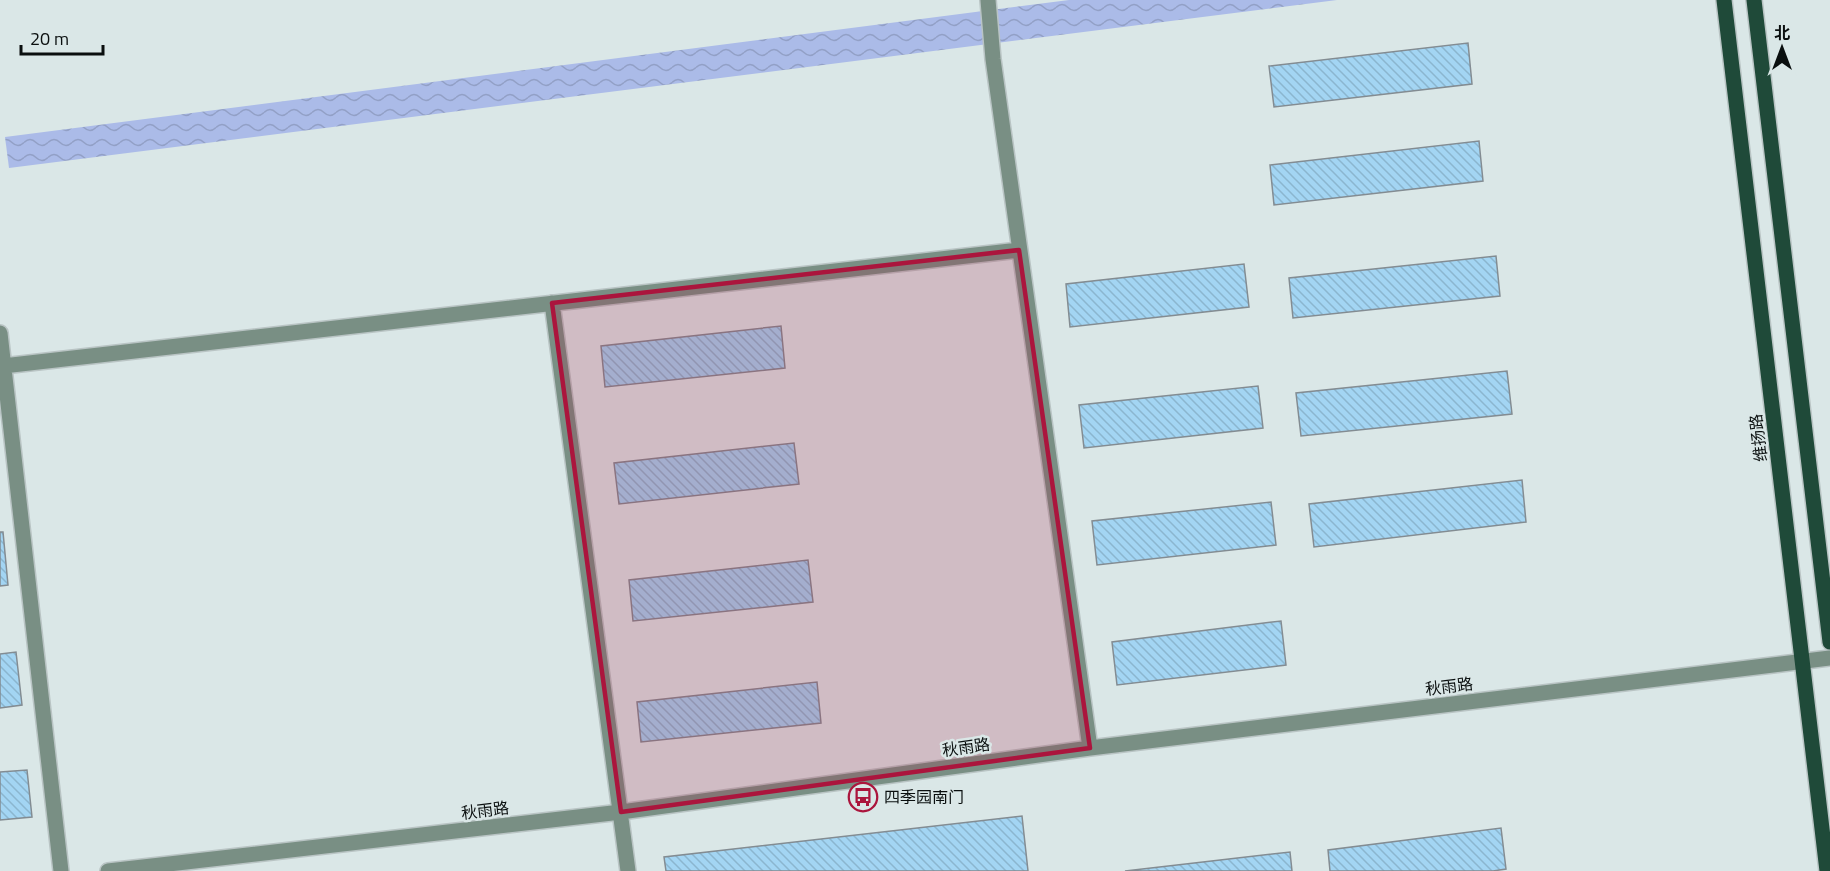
<svg xmlns="http://www.w3.org/2000/svg" width="1830" height="871" viewBox="0 0 1830 871" font-family="'Titillium Web','Noto Sans SC',sans-serif">
	<style>
		.water { fill: url(#water-waves) }
		.building { fill: url(#building-back-hatch); stroke: #838c92; stroke-width: 1.5 }
		.lines { fill: none; stroke-linecap: round; stroke-linejoin: round }
		.minor-casing { stroke: #b9c4c4; stroke-width: 18 }
		.major-casing { stroke: #b9c4c4; stroke-width: 18 }
		.minor { stroke: #798f84; stroke-width: 15 }
		.major { stroke: #1f4a39; stroke-width: 15 }
		.marked { fill: #ab153d; fill-opacity: 0.2; stroke: #ab153d; stroke-width: 4.5; stroke-linejoin: round }
		.labels { text-anchor: middle; stroke-width: 5; stroke-linejoin: round; paint-order: stroke }
		.street-label { font-size: 16px; fill: #0a0f0f; stroke: #dae7e7 }
		.poi-label { font-size: 16px; fill: #0a0f0f; stroke: #dae7e7; text-anchor: start }
	</style>
	<defs>
		<pattern id="water-waves" width="16" height="10" patternUnits="userSpaceOnUse" patternTransform="scale(1.5)"><rect width="16" height="10" fill="#abbbe8"/><path d="M0 5q4-4 8 0t8 0" fill="none" stroke="#92a0c6"/></pattern>
		<pattern id="building-back-hatch" width="6" height="6" patternUnits="userSpaceOnUse" patternTransform="scale(1.5)"><rect width="6" height="6" fill="#a3d5f3"/><path d="M-1 5l2 2M0 0l6 6M5-1l2 2" fill="none" stroke="#8bb6cf"/></pattern>
	</defs>
	<rect width="100%" height="100%" fill="#dae7e7"/>
	<path class="water" d="M1069,0H1337L9,168L5,137Z"/>
	<path class="building" d="M1468,43L1472,84L1274,107L1269,66Z
		M1479,141L1483,181L1274,205L1270,165Z
		M1496,256L1500,296L1293,318L1289,278Z
		M1244,264L1249,307L1070,327L1066,284Z
		M781,326L785,368L605,387L601,346Z
		M1507,371L1512,414L1301,436L1296,393Z
		M1258,386L1263,428L1084,448L1079,405Z
		M794,443L799,484L619,504L614,463Z
		M1522,480L1526,522L1314,547L1309,504Z
		M1271,502L1276,545L1097,565L1092,521Z
		M0,532H3L8,585L0,586Z
		M808,560L813,602L633,621L629,580Z
		M1281,621L1286,665L1117,685L1112,642Z
		M16,652L22,705L0,708V654Z
		M817,682L821,723L641,742L637,702Z
		M27,770L32,817L0,820V772Z
		M1022,816L1028,871H666L664,857Z
		M1501,828L1506,869L1493,871H1330L1328,850Z
		M1290,852L1292,871H1125Z"/>
	<g class="lines">
		<g class="minor-casing">
			<path id="minor" d="M988,0L993,59L1090,748
				M552,303L628,871
				M0,333L61,871
				M3,366L1019,250
				M108,871L621,812L1090,748L1830,658"/>
		</g>
		<g class="major-casing">
			<path id="major" d="M1724,0L1827,871
				M1754,0L1830,642"/>
		</g>
		<use href="#minor" class="minor"/>
		<use href="#major" class="major"/>
	</g>
	<path class="marked" d="M1019,250L1090,748L621,812L552,303Z"/>
	<defs>
		<g id="bus-ring" transform="scale(1.5)"><circle r="9.5" fill="#dae7e7" stroke="#ab153d" stroke-width="1.5"/><path d="M-5-6H5V4H4V6H2V4H-2V6H-4V4H-5ZM-3.5-4V0h7V-4ZM-3.5 1.2v1.5H-2V1.2ZM2 1.2v1.5H3.5V1.2Z" fill="#ab153d"/></g>
	</defs>
	<g fill-rule="evenodd">
		<use href="#bus-ring" x="863" y="797"/>
	</g>
	<g class="labels">
		<g class="street-label">
			<text transform="translate(1758 438) rotate(-97)" y="6">维扬路</text>
			<text transform="translate(1449 686) rotate(-7)" y="6">秋雨路</text>
			<text transform="translate(966 747) rotate(-8)" y="6">秋雨路</text>
			<text transform="translate(485 810) rotate(-7)" y="6">秋雨路</text>
		</g>
		<g class="poi-label">
			<text x="884" y="803">四季园南门</text>
		</g>
	</g>
	<g transform="translate(1782 48)" stroke="#dae7e7" stroke-width="4.5" paint-order="stroke">
	<path d="M0-4.5L10 22L0 15L-10 22Z" fill="#0a0f0f"/>
	<text y="-9" font-size="16" font-weight="bold" text-anchor="middle" fill="#0a0f0f">北</text>
	</g>
	<path d="M21 45v9h82v-9" fill="none" stroke="#0a0f0f" stroke-width="3"/>
	<text x="30" y="45" font-size="18" fill="#0a0f0f" stroke="#dae7e7" stroke-width="4.5" paint-order="stroke">20 m</text>
</svg>
